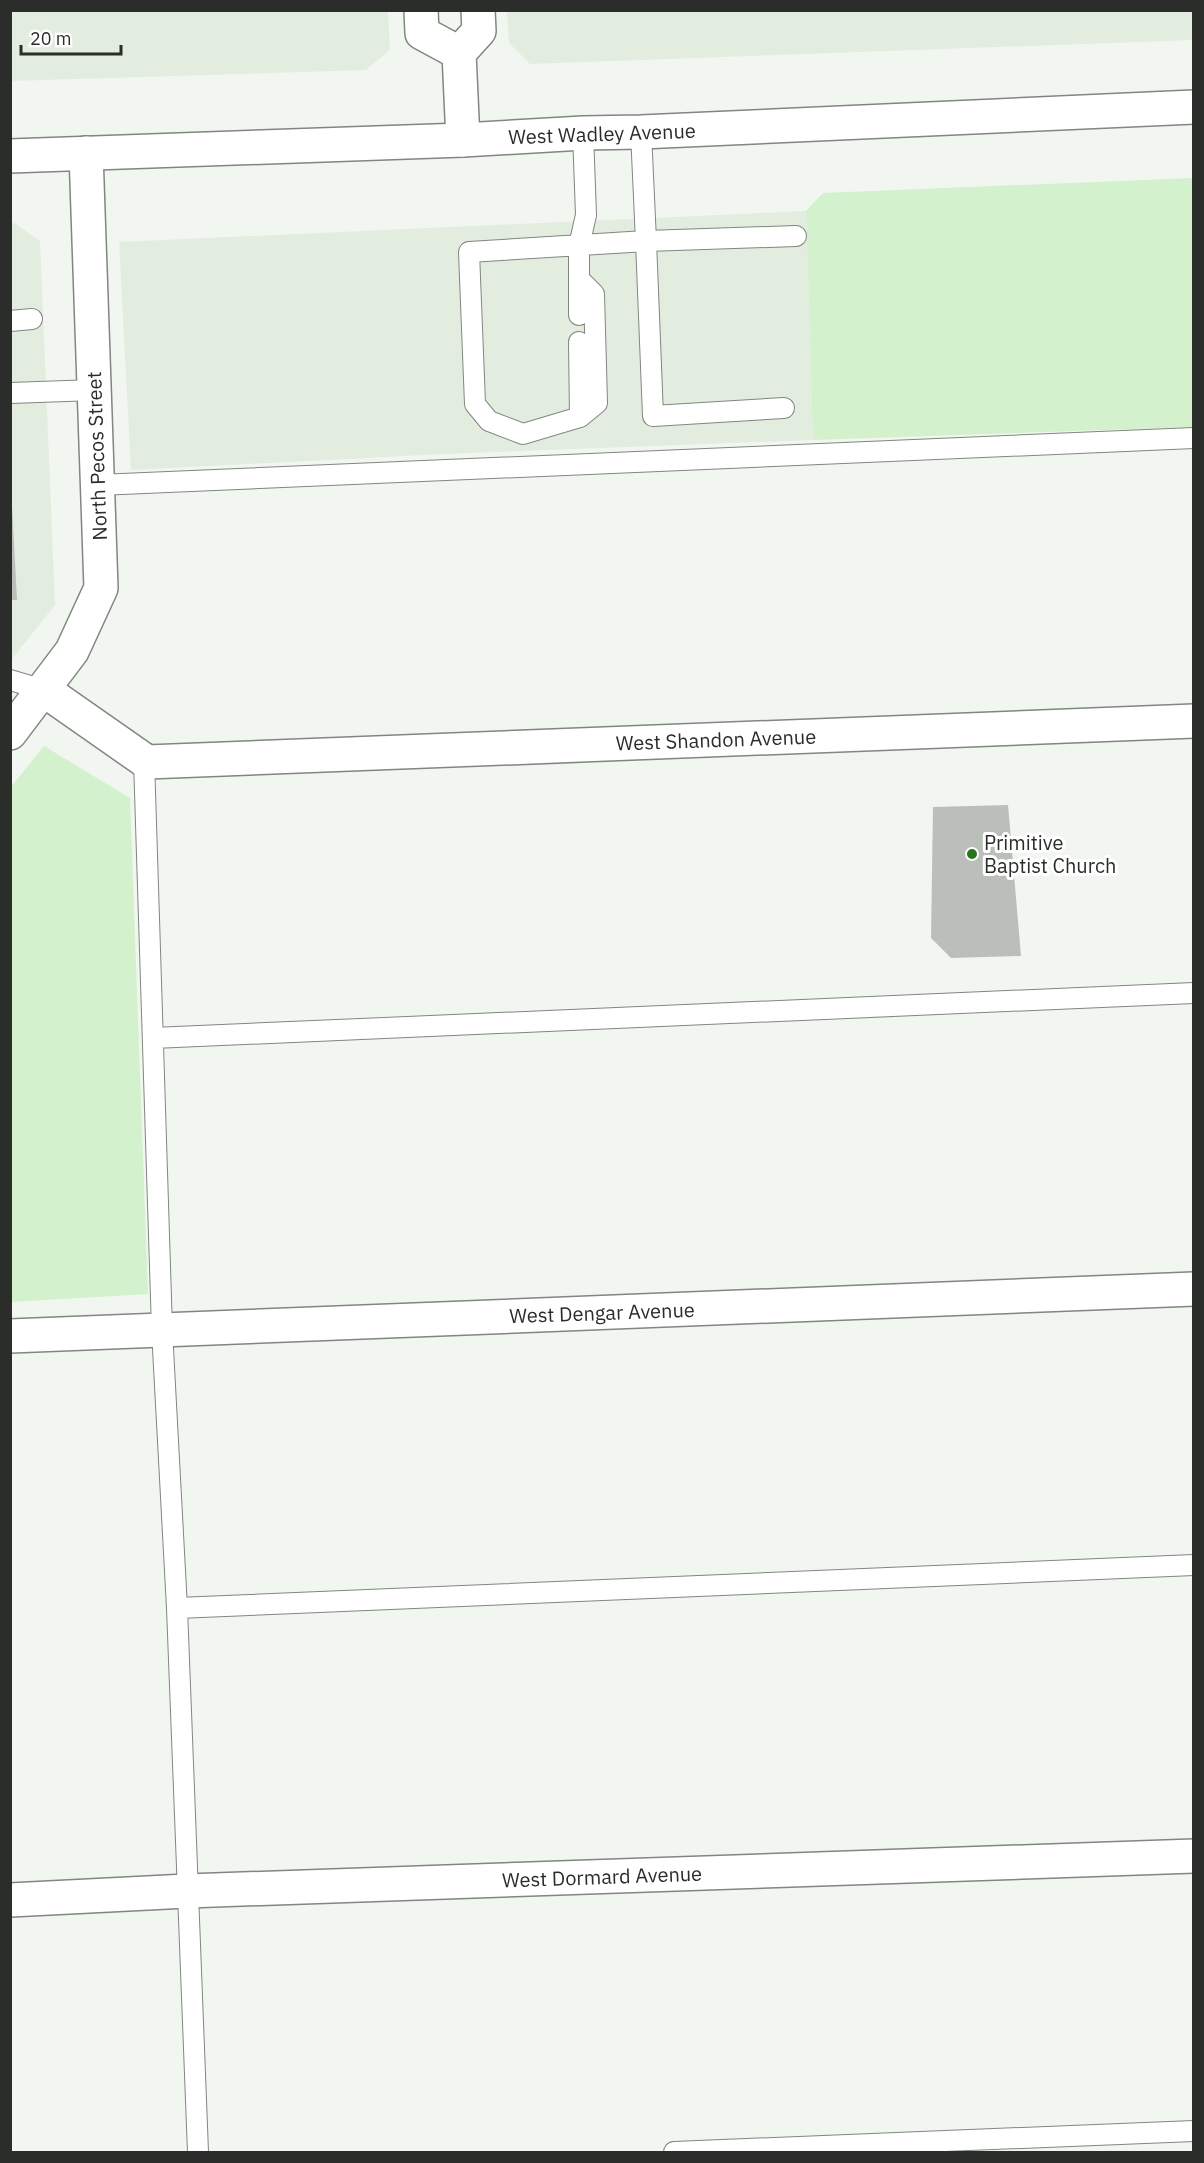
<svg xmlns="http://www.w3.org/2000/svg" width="1204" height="2163" viewBox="0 0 1204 2163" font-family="'IBM Plex Sans',sans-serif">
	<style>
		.built { fill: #e2ede0 }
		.green { fill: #d3f1cd }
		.building { fill: #babfb9 }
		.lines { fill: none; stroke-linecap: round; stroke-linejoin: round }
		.service-casing { stroke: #818680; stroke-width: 22 }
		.minor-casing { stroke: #818680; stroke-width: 36 }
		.tertiary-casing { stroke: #818680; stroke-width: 36 }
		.secondary-casing { stroke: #818680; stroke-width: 36 }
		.service { stroke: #fff; stroke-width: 20 }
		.minor { stroke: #fff; stroke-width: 33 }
		.tertiary { stroke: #fff; stroke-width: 33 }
		.secondary { stroke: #fff; stroke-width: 33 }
		.poi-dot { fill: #28751c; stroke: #fff; stroke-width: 2 }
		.labels { text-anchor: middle; stroke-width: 6; stroke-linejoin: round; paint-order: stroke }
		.street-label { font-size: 20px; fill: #2b2d2a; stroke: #fff }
		.poi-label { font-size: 20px; fill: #2b2d2a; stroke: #fff; text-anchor: start }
	</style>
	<rect width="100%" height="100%" fill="#f1f6f0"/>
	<path class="built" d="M11,10L388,11L390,50L366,70L11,81Z
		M1193,10V40L530,64L509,43L507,11Z
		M806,211L813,440L444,454L131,470L119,242Z
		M10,223H14L40,241L55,605L11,660Z"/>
	<path class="green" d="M1193,178V427L813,440L806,211L823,193Z
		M44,746L130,798L148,1294L11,1302V787Z"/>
	<path class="building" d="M10,505H12L17,600H10Z
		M1008,805L1021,956L951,958L931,938L933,807Z"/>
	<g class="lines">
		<g class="service-casing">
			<path id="service" d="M579,279L594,294L597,403L580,417
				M579,315V246L586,215L583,133
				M10,321L32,319
				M579,342L580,417L523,434L489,421L475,404L469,252L646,241L641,132
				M10,393L95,390
				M784,408L653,416L646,241L796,236
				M98,485L1194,438
				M10,680L44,690
				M144,760L162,1330L177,1608L198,2152
				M153,1038L1194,993
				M177,1608L1194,1565
				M674,2152L1194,2131"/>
		</g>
		<g class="minor-casing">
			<path id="minor" d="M44,690L147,762L1194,721
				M10,1336L1194,1289"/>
		</g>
		<g class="tertiary-casing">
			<path id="tertiary" d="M421,10L422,33L459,53
				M463,140L459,53L479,31L478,10
				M10,733L72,651L101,588L86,153
				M10,1900L187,1891L1194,1856"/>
		</g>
		<g class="secondary-casing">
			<path id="secondary" d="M10,156L463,140L583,133L641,132L1194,107"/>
		</g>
		<use href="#service" class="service"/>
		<use href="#minor" class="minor"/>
		<use href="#tertiary" class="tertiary"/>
		<use href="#secondary" class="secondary"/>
	</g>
	<circle class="poi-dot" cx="972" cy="854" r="6"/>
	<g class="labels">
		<g class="street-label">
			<text transform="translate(602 134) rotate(-2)" y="7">West Wadley Avenue</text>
			<text transform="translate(97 456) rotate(-92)" y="7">North Pecos Street</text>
			<text transform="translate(716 740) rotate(-2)" y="7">West Shandon Avenue</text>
			<text transform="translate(602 1313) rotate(-2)" y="7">West Dengar Avenue</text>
			<text transform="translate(602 1877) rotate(-2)" y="7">West Dormard Avenue</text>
		</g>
		<g class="poi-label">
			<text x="984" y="850">Primitive<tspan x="984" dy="23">Baptist Church</tspan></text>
		</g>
	</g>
	<rect width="1204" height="2163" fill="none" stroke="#2b2d2a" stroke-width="24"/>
	<path d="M21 45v9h100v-9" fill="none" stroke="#2b2d2a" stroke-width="3"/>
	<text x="30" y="45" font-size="18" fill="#2b2d2a" stroke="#ffffff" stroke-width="4.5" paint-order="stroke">20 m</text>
</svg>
